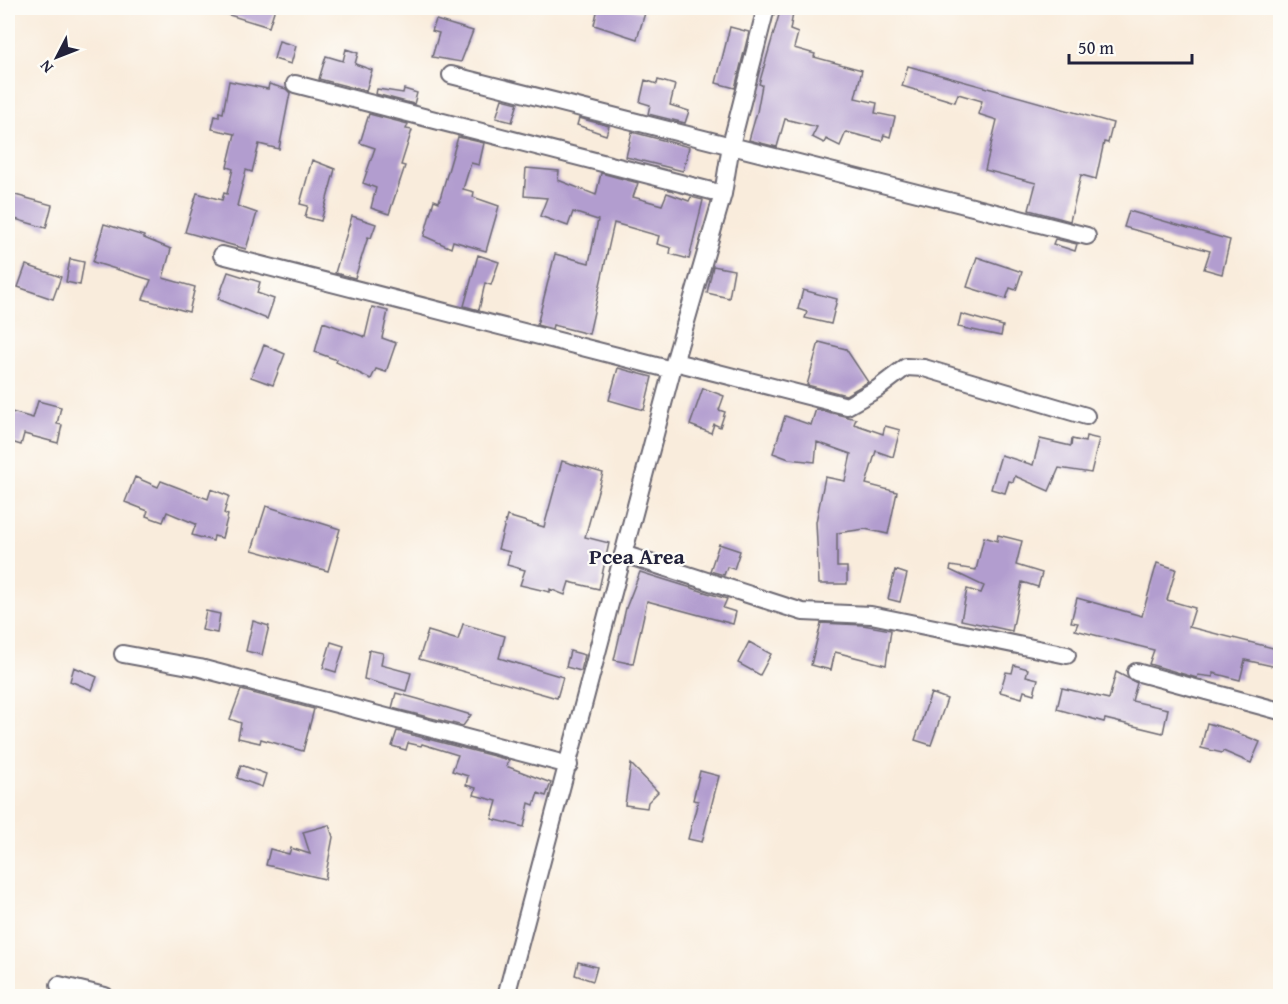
<svg xmlns="http://www.w3.org/2000/svg" width="1288" height="1004" viewBox="0 0 1288 1004" font-family="'Gentium Book Plus',serif">
	<style>
		.building { fill: #b29dcf }
		.lines { fill: none; stroke-linecap: round; stroke-linejoin: round }
		.street-casing { stroke: #6d6973; stroke-width: 20 }
		.street { stroke: #fff; stroke-width: 16 }
		.labels { text-anchor: middle; stroke-width: 4.5; stroke-linejoin: round; paint-order: stroke }
		.quarter-label { font-size: 22px; font-weight: bold; fill: #22223b; stroke: #fdfcf7 }
	</style>
	<rect width="100%" height="100%" fill="#fdfcf7"/>
	<filter id="ink" filterUnits="userSpaceOnUse"><feTurbulence type="fractalNoise" baseFrequency=".0167" numOctaves="2"/><feDisplacementMap in="SourceGraphic" scale="12" xChannelSelector="R" yChannelSelector="G"/><feConvolveMatrix kernelMatrix="1 2 1 2 8 2 1 2 1" color-interpolation-filters="sRGB"/></filter>
	<filter id="wash" filterUnits="userSpaceOnUse"><feTurbulence type="fractalNoise" baseFrequency=".008" numOctaves="4" result="noise"/><feDisplacementMap in="SourceGraphic" scale="24" xChannelSelector="R" yChannelSelector="G"/><feGaussianBlur stdDeviation="1.35" result="paint"/><feColorMatrix in="noise" values="0 0 0 0 0 0 0 0 0 0 0 0 0 0 0 0 0 1.4 0 .05"/><feComposite in="paint" operator="in"/></filter>
	<g filter="url(#wash)">
		<rect width="100%" height="100%" fill="#f9ecdc"/>
		<g id="blocks">
			<path class="building" d="M217,8H275L269,27L216,11Z
				M598,8H626L645,13L637,39L594,25Z
				M781,8H794L790,30L798,33L794,48L815,54L814,57L862,70L855,98L877,103L875,113L895,117L890,137L884,135L882,141L846,132L840,146L826,139L824,143L812,137L817,127L785,119L777,147L749,140L757,112L762,85L759,84Z
				M436,20L473,31L461,62L432,57L439,33L432,31Z
				M730,27L749,32L735,88L716,83Z
				M279,41L296,46L291,64L274,59Z
				M346,49L358,53L355,64L372,70L366,91L319,79L326,56L343,61Z
				M908,66L1113,123L1108,143L1104,142L1096,179L1081,175L1070,221L1029,210L1036,183L985,170L997,120L978,114L982,101L958,94L955,102L902,86Z
				M645,80L657,84L658,80L675,85L670,105L689,111L685,123L648,114L650,105L640,102Z
				M229,81L268,89L269,84L286,89L290,93L279,149L259,144L252,172L246,170L237,206L257,213L246,249L185,232L197,193L222,200L224,193L227,194L233,169L227,167L235,134L212,129L215,116L219,117V112L223,113Z
				M377,89L403,93L404,89L417,93L414,104L376,94Z
				M502,99L518,103L512,122L496,118Z
				M369,114L408,124L406,129L412,130L401,165L405,166L389,214L371,208L376,188L363,183L375,148L360,143Z
				M579,118L609,126L606,135L577,125Z
				M632,132L689,147L683,171L626,157Z
				M458,137L484,143L479,165L471,163L463,189L474,192L473,197L499,206L486,251L453,241L451,248L424,236L434,200L439,202Z
				M312,160L335,169L321,221L305,217L308,206L300,204Z
				M526,168L559,171L558,180L596,195L601,173L638,183L633,197L662,205L667,193L689,201L691,197L703,200L689,259L670,254L671,248L657,244L659,236L614,223L589,334L553,325L552,329L537,325L555,254L589,263L598,220L573,212L568,226L540,216L547,198L524,196Z
				M8,193L52,205L46,228L8,217Z
				M1129,211L1230,240L1222,274L1204,269L1210,251L1124,227Z
				M352,216L376,224L371,238L368,237L355,278L335,273Z
				M104,224L144,236V238L171,249L163,278L195,287L189,312L143,299L151,280L93,262Z
				M1055,239L1077,244L1075,251L1053,244Z
				M478,255L499,262L491,285L485,283L479,310L464,306Z
				M977,257L1022,272L1016,290L1010,288L1006,299L967,287Z
				M70,259L84,262L80,285L66,282Z
				M26,265L61,277L53,299L18,287Z
				M713,266L734,270L729,298L707,293Z
				M228,272L260,282L257,293L274,299L267,319L218,299Z
				M803,290L837,299L831,324L805,318L807,312L798,309Z
				M372,307L388,311L382,338L396,343L386,372L376,369L371,379L336,362L337,360L315,352L323,322L365,337Z
				M961,314L1003,326L1001,336L958,327Z
				M819,342L846,349L868,382L846,395L807,385Z
				M264,345L285,354L273,385L251,377Z
				M618,368L652,377L644,410L609,400Z
				M703,388L724,396L719,410L725,412L720,427L714,424L711,433L690,425Z
				M38,401L61,407L57,424L62,425L58,443L24,434L21,445L8,441V411L33,418Z
				M816,409L856,419L854,424L883,434L885,426L900,430L893,457L876,451L866,484L897,492L888,534L865,529L837,533V567H847V584H819L816,522L825,477L845,481L851,454L817,442L815,462L789,459L773,453L785,416L811,425Z
				M1086,436L1099,439L1091,473L1059,468L1049,491L1015,476L1013,482L1009,481L1005,493L991,489L1001,455L1033,465L1040,439L1071,446L1072,439L1085,442Z
				M562,461L603,473L585,537L609,543L599,589L569,582L565,595L550,589V592L520,585L525,570L507,565L510,552L498,549L507,516L544,527Z
				M135,477L158,487L161,481L208,499L211,489L229,496L224,513L228,515L222,538L214,536L213,541L192,535L196,524L167,512L163,522L146,516L148,511L125,502Z
				M266,506L340,529L328,571L252,550Z
				M998,535L1022,541L1016,565L1042,573L1038,587L1022,582L1012,631L961,620L967,589L981,593L984,586L950,570L951,566L976,570L984,537L997,541Z
				M719,544L740,551L734,569L727,567L724,575L710,571Z
				M1157,563L1176,569L1167,600L1195,608L1189,627L1281,650V668L1245,660L1240,680L1213,673V677L1198,675L1197,678L1149,664L1154,650L1075,630L1078,623L1071,622L1077,598L1142,616Z
				M895,570L907,574L900,602L888,599Z
				M640,572L727,599L723,608L736,612L733,624L647,601L633,664L614,660L626,608Z
				M206,611L220,614L217,633L202,630Z
				M253,621L269,626L262,655L246,651Z
				M821,623L863,625L891,630L886,665L835,652L831,670L811,665Z
				M463,624L505,636L499,658L563,677L557,698L419,659L428,631L458,640Z
				M331,642L344,646L336,672L323,668Z
				M749,642L771,654L760,675L738,663Z
				M369,650L383,653L381,665L411,673L406,691L364,679Z
				M570,651L585,655L581,671L566,667Z
				M1014,665L1028,669L1026,676L1038,679L1034,694L1024,691L1022,698L1000,692L1006,672L1012,673Z
				M74,667L97,677L92,690L70,681Z
				M1116,672L1137,683L1132,701L1168,709L1163,733L1105,719L1104,722L1057,709L1062,688L1109,699Z
				M241,690L314,709L303,751L261,739L260,743L238,738L241,723L230,719Z
				M396,693L418,699L471,715L463,726L392,708Z
				M931,693L947,699L931,745L915,740Z
				M1207,723L1228,729L1260,742L1251,763L1223,751L1222,753L1201,748Z
				M397,731L509,760L506,766L551,783L546,796L538,793L534,805L529,803L524,827L492,819L497,801L474,795L476,788L466,785L468,776L452,771L458,755L422,744L421,746L408,743L406,750L392,746Z
				M631,764L658,792L648,802L647,808L625,805Z
				M241,765L266,774L262,787L237,778Z
				M700,771L719,776L702,842L688,839L698,801L693,800Z
				M329,825L333,837L325,879L266,865L270,849L289,854L291,848L310,854L303,832Z
				M578,962L597,967L593,981L575,975Z"/>
		</g>
	</g>
	<g filter="url(#ink)">
		<use href="#blocks" fill-opacity="0" stroke="#6d6973" stroke-width="1.5"/>
		<g class="lines">
			<g class="street-casing">
				<path id="street" d="M451,75L1087,236
					M295,84L723,194
					M222,255L672,370
					M675,362L847,406L877,389L906,367L924,368L1086,416
					M623,554L803,612L871,615L1067,655
					M123,654L200,668L569,765
					M1136,672L1280,711
					M59,985L105,996
					M506,996L672,370L723,194L731,145L766,8"/>
			</g>
			<use href="#street" class="street"/>
		</g>
	</g>
	<g class="labels">
		<g class="quarter-label">
			<text x="637" y="564">Pcea Area</text>
		</g>
	</g>
	<rect width="1288" height="1004" fill="none" stroke="#fdfcf7" stroke-width="30"/>
	<g transform="translate(57 57) rotate(228)" stroke="#fdfcf7" stroke-width="4.5" paint-order="stroke">
	<path d="M0-4.5L10 22L0 15L-10 22Z" fill="#22223b"/>
	<text y="-9" font-size="16" font-weight="bold" text-anchor="middle" fill="#22223b">N</text>
	</g>
	<path d="M1069 54v9h123v-9" fill="none" stroke="#22223b" stroke-width="3"/>
	<text x="1078" y="54" font-size="18" fill="#22223b" stroke="#fdfcf7" stroke-width="4.5" paint-order="stroke">50 m</text>
</svg>
